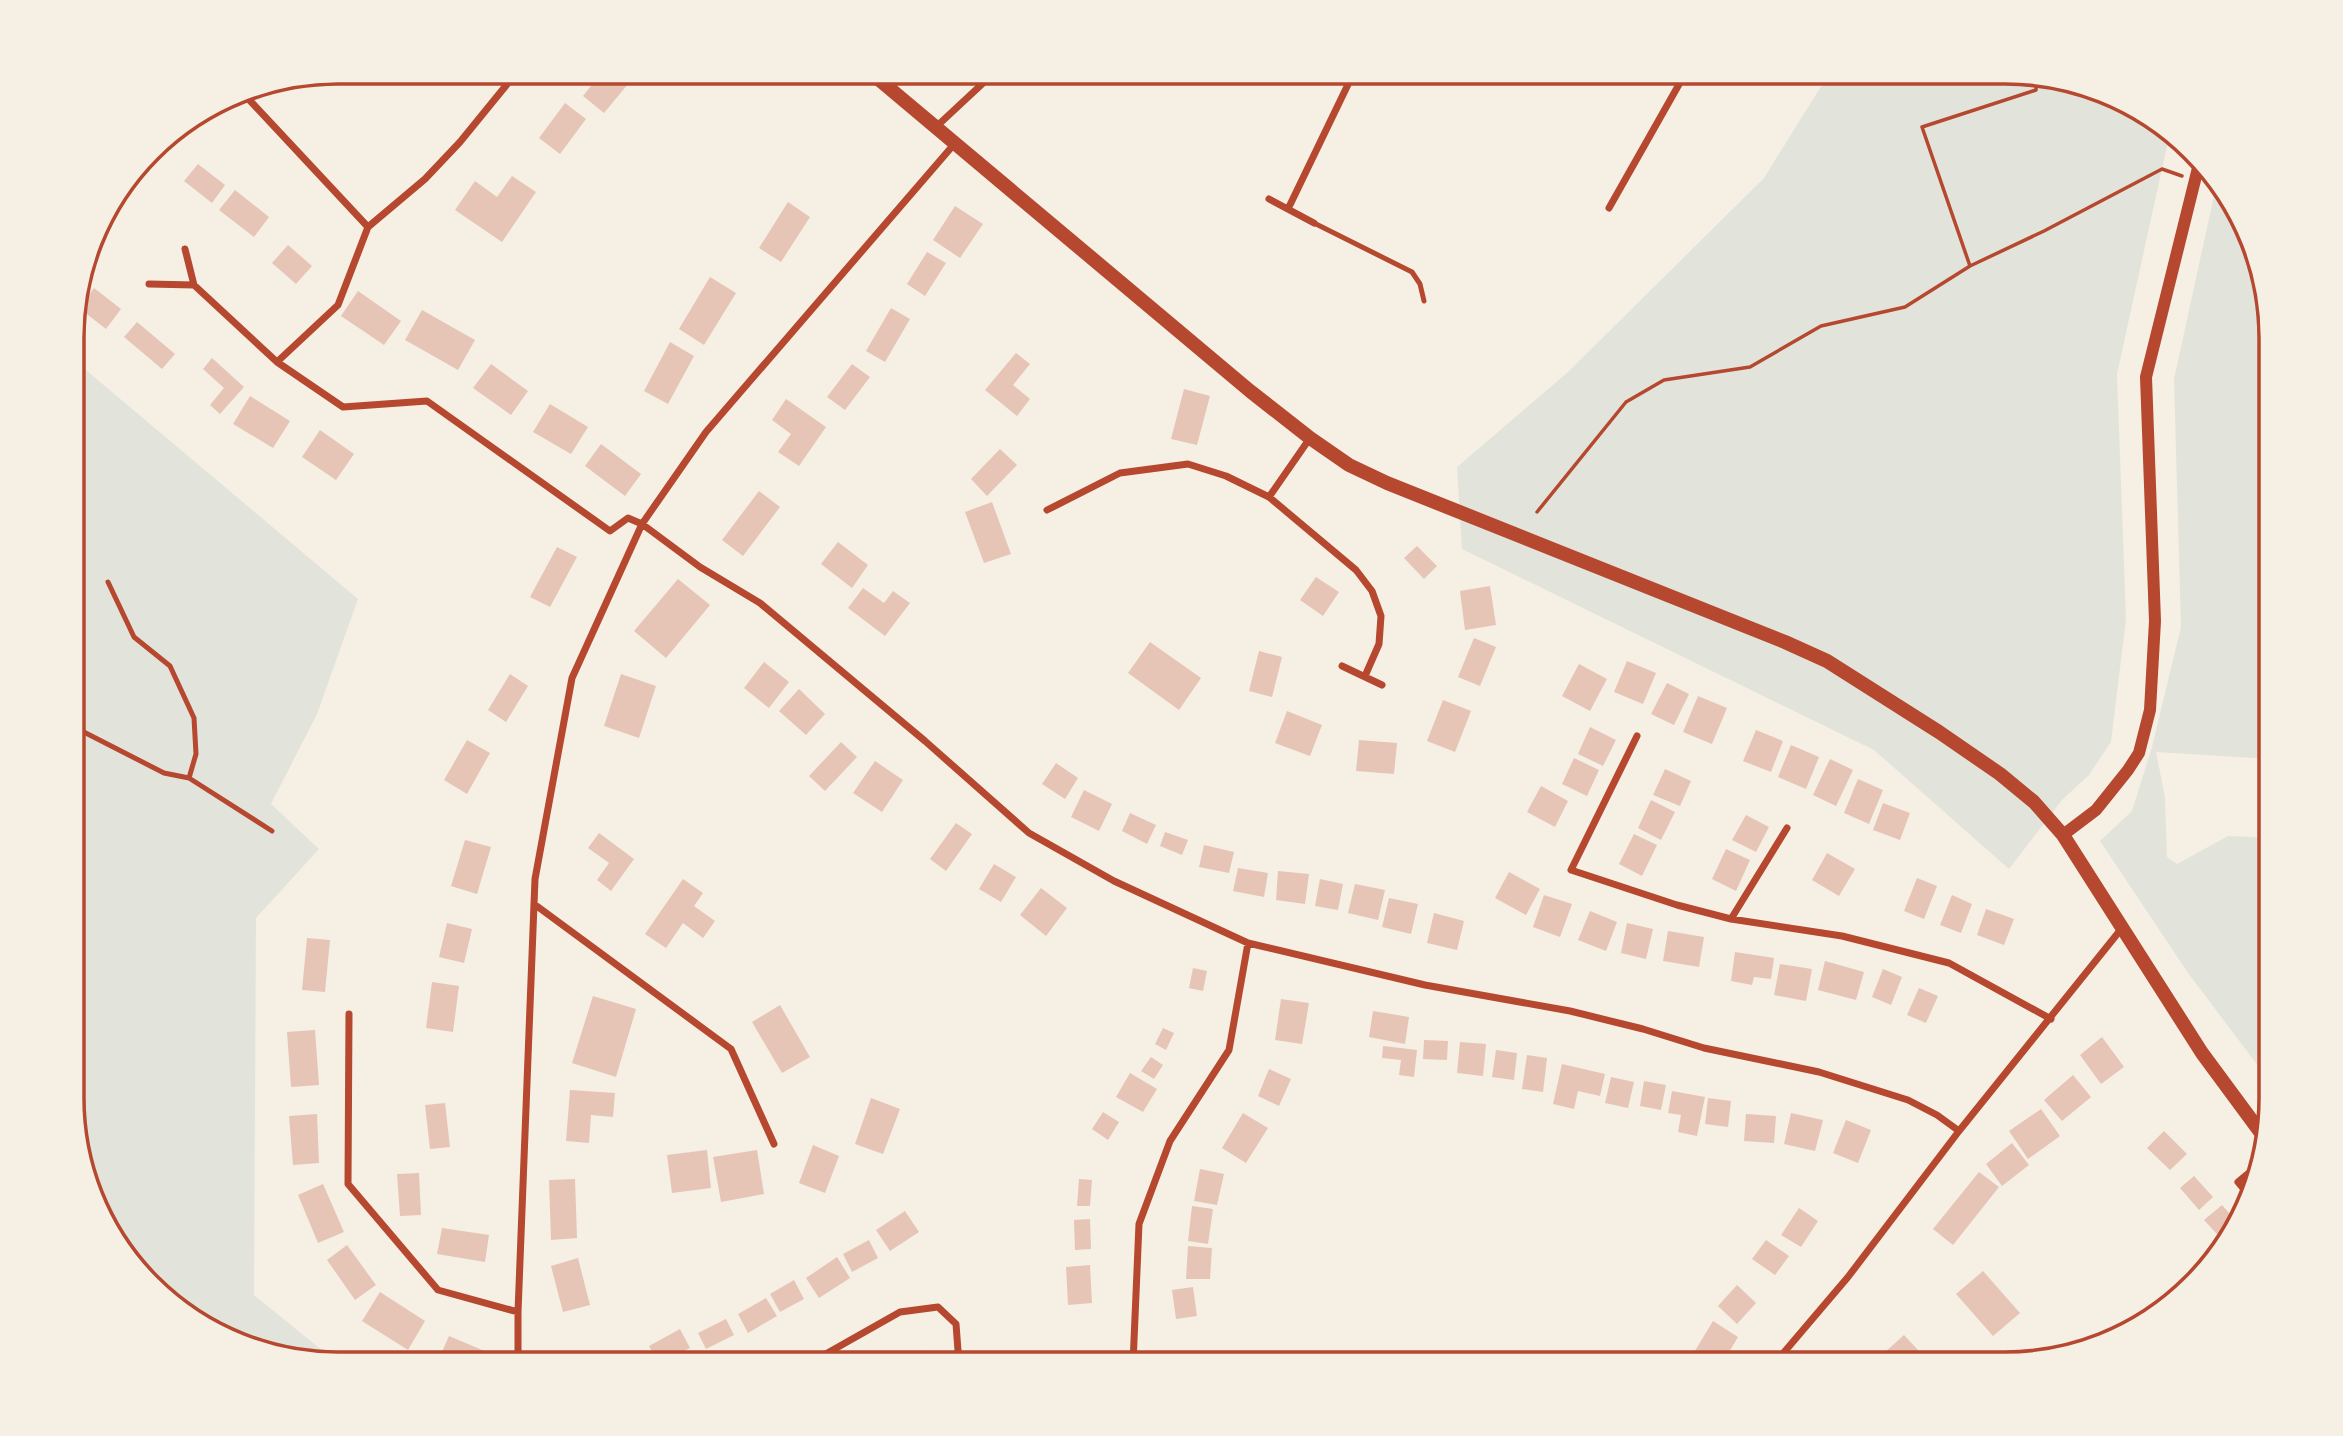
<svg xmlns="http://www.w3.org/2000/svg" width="2343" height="1436" viewBox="0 0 2343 1436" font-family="Manrope,sans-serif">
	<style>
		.green { fill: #e2e4dc }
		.building { fill: #e6c5b7 }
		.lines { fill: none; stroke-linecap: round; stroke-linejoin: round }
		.path { stroke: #b5482f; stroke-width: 3.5 }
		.service { stroke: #b5482f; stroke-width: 5 }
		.minor { stroke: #b5482f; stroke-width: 7 }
		.tertiary { stroke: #b5482f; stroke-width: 12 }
		.secondary { stroke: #b5482f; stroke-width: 14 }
		.rim { fill: none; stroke: #b5482f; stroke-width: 3.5 }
	</style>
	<rect width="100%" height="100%" fill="#f6efe4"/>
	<path class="green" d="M1830,72H2006L2075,81L2139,108L2169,137L2117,374L2126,619L2111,742L2089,775L2062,800L2009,869L1874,750L1462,549L1457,467L1568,372L1764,178Z
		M2217,182L2227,190L2257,253L2271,320V759L2156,752L2165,797L2167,857L2177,864L2228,836L2271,838V1083L2188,973L2100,841L2132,811L2152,747L2181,627L2174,379Z
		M74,360L358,599L317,714L271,804L319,849L256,918L254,1295L339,1364L268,1355L204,1328L116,1246L74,1133Z"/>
	<path class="building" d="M602,72H638L604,113L583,96Z
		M565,103L586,119L560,154L539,138Z
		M198,164L225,185L212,203L184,181Z
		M512,176L536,192L502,242L455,210L475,181L497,197Z
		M235,190L269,217L254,237L219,210Z
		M788,202L810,217L781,262L759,248Z
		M955,206L983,224L960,258L933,240Z
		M288,245L312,266L296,284L272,263Z
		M927,252L946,263L925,296L907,284Z
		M710,277L736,293L704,345L679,329Z
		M94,288L121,309L106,329L79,308Z
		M358,291L401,321L384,345L341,316Z
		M891,308L910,319L885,362L866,351Z
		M422,310L475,340L458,370L405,340Z
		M137,322L175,354L162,369L124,337Z
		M670,342L694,356L668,404L644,391Z
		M1016,353L1030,364L1013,385L1030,399L1017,416L985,390Z
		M212,358L244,387L220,414L210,405L224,388L203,369Z
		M491,364L528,391L511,415L473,388Z
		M852,364L870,377L845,410L827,397Z
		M1184,389L1210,396L1197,445L1171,439Z
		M250,396L290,421L273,448L233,424Z
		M786,399L826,427L799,466L778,452L791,434L772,420Z
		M550,404L588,427L571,454L533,432Z
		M320,430L354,454L336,480L302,457Z
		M601,444L641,474L625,496L585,466Z
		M1000,449L1017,465L987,496L971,479Z
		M759,491L780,507L743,556L722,540Z
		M992,502L1011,554L984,563L965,512Z
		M838,542L868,565L852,588L821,564Z
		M1417,546L1437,566L1424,579L1404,558Z
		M557,547L577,557L550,607L530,597Z
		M1316,577L1339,592L1323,616L1300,600Z
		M678,579L710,605L666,658L634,631Z
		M1490,586L1496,625L1465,630L1460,591Z
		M863,588L884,603L893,591L910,603L885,636L848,608Z
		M1474,638L1496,647L1480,686L1458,677Z
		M1150,642L1201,678L1179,710L1128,673Z
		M1259,651L1282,657L1272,697L1249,691Z
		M1627,661L1656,673L1643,704L1614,692Z
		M764,662L789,682L769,708L744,688Z
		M1579,664L1607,679L1590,711L1562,696Z
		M510,674L528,686L506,722L488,710Z
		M621,674L656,686L639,738L604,726Z
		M1667,683L1689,694L1674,725L1651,714Z
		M799,689L825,714L806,735L779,711Z
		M1698,696L1727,708L1712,744L1683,732Z
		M1443,700L1471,711L1455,752L1427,741Z
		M1287,711L1322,725L1310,756L1275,743Z
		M1590,727L1616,740L1603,766L1578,754Z
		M1756,730L1783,741L1771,772L1743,761Z
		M467,740L490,753L467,794L444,780Z
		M1359,740L1397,743L1394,774L1356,771Z
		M841,742L857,757L825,791L809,776Z
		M1791,745L1819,757L1806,789L1778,777Z
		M1574,758L1599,770L1587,796L1562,784Z
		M1830,759L1853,770L1836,806L1813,795Z
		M875,761L903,780L882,812L853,793Z
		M1056,763L1078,778L1065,799L1042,784Z
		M1665,769L1691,781L1680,806L1653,795Z
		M1858,779L1883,790L1869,824L1844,813Z
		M1541,786L1568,801L1555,827L1527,812Z
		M1084,790L1112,804L1099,831L1071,817Z
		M1651,800L1675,812L1661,840L1638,828Z
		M1883,803L1910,813L1900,840L1873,830Z
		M1130,813L1156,825L1147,844L1122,831Z
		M1746,815L1769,827L1756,852L1732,840Z
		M956,823L972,834L946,871L930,859Z
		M1165,832L1188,840L1182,855L1160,846Z
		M599,833L634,859L611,891L597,880L609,863L588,848Z
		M1634,834L1657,845L1642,876L1619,864Z
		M465,840L491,847L477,894L451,886Z
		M1204,845L1234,852L1229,873L1199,867Z
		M1726,849L1750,860L1736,891L1712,879Z
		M1827,853L1855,869L1839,896L1812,880Z
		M994,864L1016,877L1001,902L979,889Z
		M1238,868L1268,873L1264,897L1233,891Z
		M1278,871L1309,874L1305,904L1276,900Z
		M1509,872L1540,889L1526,915L1495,898Z
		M1917,878L1937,886L1924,919L1904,911Z
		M683,879L703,893L694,906L715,921L703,938L683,923L666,948L645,934Z
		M1320,879L1343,884L1338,910L1315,906Z
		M1355,884L1385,890L1378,920L1348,913Z
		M1041,888L1067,908L1046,936L1020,915Z
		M1544,895L1572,904L1560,937L1533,927Z
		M1952,895L1972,904L1961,933L1940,925Z
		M1389,898L1418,904L1411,934L1382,927Z
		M1986,909L2014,919L2004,945L1977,935Z
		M1590,911L1617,922L1606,951L1578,940Z
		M1434,913L1464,921L1457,950L1427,943Z
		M447,923L472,929L464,963L439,957Z
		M1627,923L1653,929L1646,959L1621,953Z
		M1668,931L1704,937L1699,967L1663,961Z
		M307,938L330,940L325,992L302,990Z
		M1735,952L1774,958L1771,979L1754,977L1752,985L1731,981Z
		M1825,961L1864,972L1856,1000L1818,990Z
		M1780,964L1812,969L1806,1001L1774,995Z
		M1193,968L1207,971L1203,991L1189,988Z
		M1883,969L1902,977L1891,1005L1872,997Z
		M432,982L459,986L453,1032L426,1028Z
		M1919,988L1938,996L1926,1023L1907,1015Z
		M593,996L636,1009L616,1077L572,1063Z
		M1281,999L1309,1003L1302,1044L1275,1040Z
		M780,1005L810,1057L782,1073L752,1022Z
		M1373,1011L1409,1017L1405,1044L1369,1037Z
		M1163,1028L1174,1033L1166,1050L1155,1044Z
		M315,1030L319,1085L291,1087L287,1032Z
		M2102,1037L2124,1067L2101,1084L2080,1055Z
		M1424,1040L1448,1041L1447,1060L1423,1059Z
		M1460,1042L1486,1044L1483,1076L1457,1073Z
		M1383,1046L1417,1050L1414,1077L1399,1075L1401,1060L1382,1058Z
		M1496,1050L1517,1053L1514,1080L1492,1077Z
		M1527,1055L1547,1058L1543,1092L1522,1089Z
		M1151,1057L1163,1065L1154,1079L1141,1071Z
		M1562,1064L1605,1074L1600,1096L1578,1091L1574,1109L1553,1104Z
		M1269,1069L1291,1079L1279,1106L1258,1096Z
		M1130,1073L1157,1089L1143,1112L1116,1097Z
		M2073,1075L2091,1097L2062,1121L2044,1100Z
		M1611,1077L1634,1082L1628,1108L1605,1103Z
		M1644,1081L1666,1085L1661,1110L1640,1106Z
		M570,1090L615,1093L613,1117L591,1115L589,1143L566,1141Z
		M1672,1091L1705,1097L1697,1136L1678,1132L1681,1115L1668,1113Z
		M871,1098L900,1109L883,1154L855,1144Z
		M1708,1098L1731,1101L1728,1127L1705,1124Z
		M445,1103L450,1147L430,1149L425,1105Z
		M2041,1109L2060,1136L2028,1159L2009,1131Z
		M1103,1112L1119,1122L1108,1140L1092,1129Z
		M1243,1113L1268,1128L1246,1163L1222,1148Z
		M1791,1113L1823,1120L1815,1151L1784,1144Z
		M317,1114L319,1163L293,1165L289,1116Z
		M1746,1114L1776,1116L1774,1143L1744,1141Z
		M1846,1120L1871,1130L1858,1163L1833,1153Z
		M2164,1131L2187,1154L2170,1170L2147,1148Z
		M2012,1143L2029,1165L2002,1186L1986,1164Z
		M813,1145L839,1156L825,1193L799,1183Z
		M707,1150L711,1188L672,1193L667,1155Z
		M757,1150L764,1194L721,1202L713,1157Z
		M1200,1169L1224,1174L1217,1205L1194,1201Z
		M1979,1172L1999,1187L1953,1245L1933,1229Z
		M419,1173L421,1215L400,1216L397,1174Z
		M2194,1176L2213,1197L2199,1210L2180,1188Z
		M575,1179L577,1238L551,1240L549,1180Z
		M1079,1179L1092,1180L1090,1206H1077Z
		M323,1184L344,1232L318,1243L298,1195Z
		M2222,1205L2238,1223L2235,1232L2225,1243L2204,1220Z
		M1192,1206L1213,1209L1208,1244L1188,1241Z
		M1799,1208L1818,1221L1801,1247L1781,1235Z
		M905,1211L919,1232L890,1251L876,1230Z
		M1090,1219L1091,1249L1075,1250L1074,1220Z
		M442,1228L489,1235L485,1262L437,1254Z
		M869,1240L878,1258L852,1272L843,1254Z
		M1766,1240L1789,1256L1775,1275L1752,1259Z
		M347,1245L376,1285L355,1300L327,1260Z
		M1188,1246L1212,1248L1210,1279H1186Z
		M837,1257L850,1278L819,1298L806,1278Z
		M578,1258L590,1305L563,1312L551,1266Z
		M1090,1265L1092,1303L1068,1305L1066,1267Z
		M1983,1271L2020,1313L1993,1336L1956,1294Z
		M794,1280L804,1299L780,1312L770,1294Z
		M1737,1285L1756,1303L1737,1324L1718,1306Z
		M1193,1287L1197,1316L1176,1319L1172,1290Z
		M380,1292L425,1321L408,1350L362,1321Z
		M766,1298L777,1316L748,1333L738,1314Z
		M726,1319L734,1335L706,1349L698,1333Z
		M1713,1321L1738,1337L1722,1364H1687Z
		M680,1329L690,1348L658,1364L649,1346Z
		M1904,1335L1931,1364H1891L1883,1354Z
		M449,1336L487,1352L482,1364L437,1363Z
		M923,1350L930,1364H896Z"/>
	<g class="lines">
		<path class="path" d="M2210,183L2222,186
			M1970,266L1922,127L2036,90L2037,76
			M1537,512L1626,402L1664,380L1750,367L1821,326L1905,307L1970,266L2044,231L2162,169L2182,176"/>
		<path class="service" d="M1314,223L1412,272L1420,284L1424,301
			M108,582L134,637L170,666L194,718L196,754L189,778
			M74,727L164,773L189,778L272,831"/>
		<path class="minor" d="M241,91L368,227
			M937,126L995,72
			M1269,199L1314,223
			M1609,208L1686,72
			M1288,209L1354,72
			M185,249L194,285
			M149,284L194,285L277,362L343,407L427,401L610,531L628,518L642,524L700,567L760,603L925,741L1029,833L1114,881L1248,943L1425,985L1570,1011L1643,1029L1704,1048L1819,1072L1908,1100L1937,1115L1959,1131
			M277,362L338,305L368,227L425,179L460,142L517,72
			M1269,497L1310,438
			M1047,510L1120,473L1188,464L1226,476L1269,497L1356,570L1372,591L1381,616L1379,644L1365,676
			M1342,666L1382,685
			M1637,736L1571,870L1677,905L1731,919L1842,936L1949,963L2051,1019
			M534,904L731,1049L774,1144
			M1731,919L1787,828
			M349,1014L348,1184L438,1290L518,1312
			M2247,1193L2238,1182L2255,1168
			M518,1364V1312L535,879L572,678L642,524L706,432L956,142
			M808,1364L900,1312L938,1307L956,1324L959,1364
			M1133,1364L1139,1224L1170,1141L1229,1050L1248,943
			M1774,1364L1848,1277L1959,1131L2122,928"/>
		<path class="tertiary" d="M2063,835L2096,810L2128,770L2139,753L2150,710L2155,621L2146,377L2199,164"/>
		<path class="secondary" d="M870,72L1250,391L1310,438L1349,465L1387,483L1785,642L1827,661L1939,732L2000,774L2034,802L2063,835L2202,1053L2264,1137"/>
	</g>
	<path d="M0 0H2343V1436H0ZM338 84H2005A254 254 0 0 1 2259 338V1098A254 254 0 0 1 2005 1352H338A254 254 0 0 1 84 1098V338A254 254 0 0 1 338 84Z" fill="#f6efe4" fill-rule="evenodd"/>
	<path class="rim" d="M338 84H2005A254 254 0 0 1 2259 338V1098A254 254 0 0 1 2005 1352H338A254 254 0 0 1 84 1098V338A254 254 0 0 1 338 84Z"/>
</svg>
